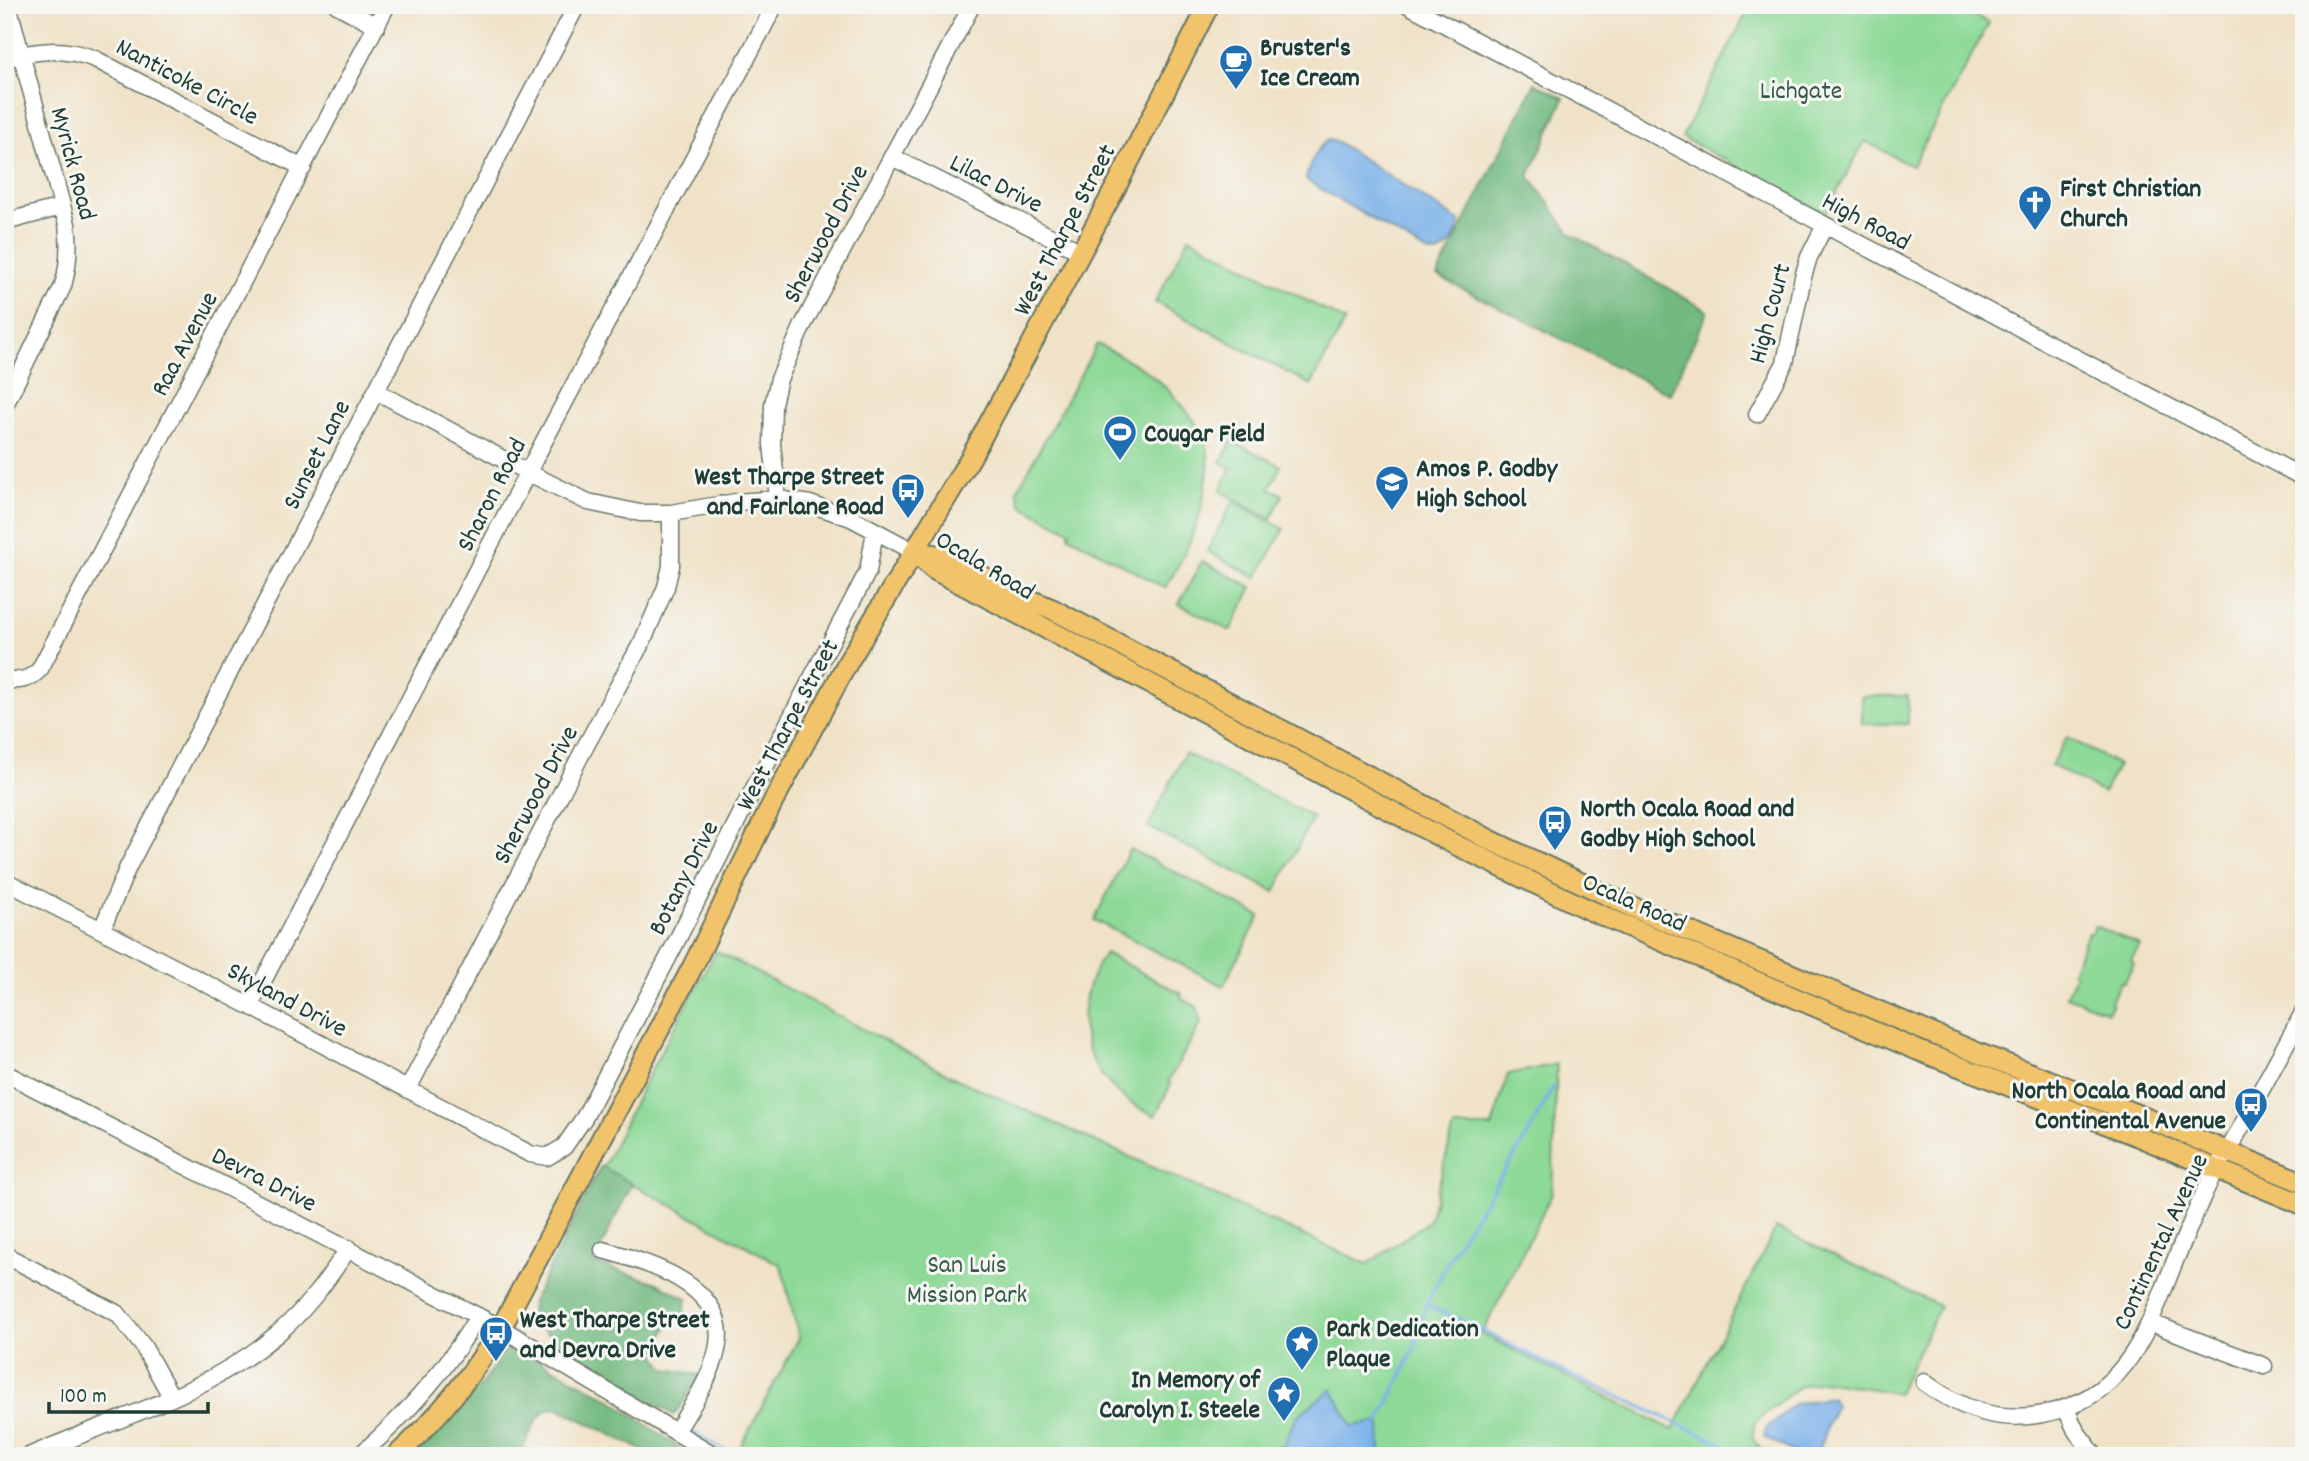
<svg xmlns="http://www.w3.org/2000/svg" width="2309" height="1461" viewBox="0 0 2309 1461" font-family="Dekko,sans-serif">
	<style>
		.green { fill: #8dd997; stroke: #568b66; stroke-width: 2 }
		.forest { fill: #72b980; stroke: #487b5a; stroke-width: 2 }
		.water { fill: #7ab1e9; stroke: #4c778e; stroke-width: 2 }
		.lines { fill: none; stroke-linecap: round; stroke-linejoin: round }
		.stream { stroke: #7ab1e9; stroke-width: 3.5 }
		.minor-casing { stroke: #687767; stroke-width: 19 }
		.major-casing { stroke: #687767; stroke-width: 23 }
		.minor { stroke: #fff; stroke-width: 16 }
		.major { stroke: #f1c36a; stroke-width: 19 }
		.labels { text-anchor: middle; stroke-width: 6; stroke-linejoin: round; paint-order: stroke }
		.poi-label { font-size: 26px; font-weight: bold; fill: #1f3d34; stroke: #f6f6f2; text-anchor: start }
		.street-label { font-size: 26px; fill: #1f3d34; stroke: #f6f6f2 }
		.park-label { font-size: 26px; fill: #355c48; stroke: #f6f6f2 }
	</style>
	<rect width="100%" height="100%" fill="#f6f6f2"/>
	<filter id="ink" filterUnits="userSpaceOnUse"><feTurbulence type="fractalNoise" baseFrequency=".0143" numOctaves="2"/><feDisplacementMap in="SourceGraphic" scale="14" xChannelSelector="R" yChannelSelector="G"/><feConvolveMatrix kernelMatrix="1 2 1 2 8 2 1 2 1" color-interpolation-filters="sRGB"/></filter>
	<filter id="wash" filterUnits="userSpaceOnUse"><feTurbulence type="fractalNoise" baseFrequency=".00686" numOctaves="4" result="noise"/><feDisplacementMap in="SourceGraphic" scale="28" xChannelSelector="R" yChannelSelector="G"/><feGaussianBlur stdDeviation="1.57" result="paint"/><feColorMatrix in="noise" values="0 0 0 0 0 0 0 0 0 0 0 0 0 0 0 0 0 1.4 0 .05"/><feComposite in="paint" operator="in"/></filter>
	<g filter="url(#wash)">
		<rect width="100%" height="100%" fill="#f0e2c7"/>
		<path class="green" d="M1751,5H1955L1989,23L1912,166L1865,141L1825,214L1682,137Z
			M1189,237L1345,321L1311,385L1155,302Z
			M1097,344C1138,364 1161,377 1189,414C1197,424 1205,434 1207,447C1210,459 1208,472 1206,484C1200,524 1186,554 1165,588L1069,536L1070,531L1022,506L1017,491Z
			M1232,441L1281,466L1270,488L1283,495L1271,519L1220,491L1231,468L1221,462Z
			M1233,501L1284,529L1257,578L1207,551Z
			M1202,561L1252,587L1230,631L1179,604Z
			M1862,696H1908V724H1862Z
			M2067,737L2118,765L2103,793L2051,765Z
			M1185,753L1313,817L1275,892L1148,827Z
			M1130,849L1260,916L1223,986L1094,920Z
			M2095,926L2140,945L2131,961L2134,964L2124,983L2121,982L2110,1003L2112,1005L2108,1012L2066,996L2075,974L2072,972L2088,933L2091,934Z
			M716,951L957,1079L1367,1264L1429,1221L1454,1127H1492L1508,1074L1557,1064L1552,1194L1482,1334L1673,1430L1776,1228L1940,1306L1898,1393L1822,1381L1800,1386L1755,1422L1752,1437L1763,1451L1762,1456H742L737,1453L799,1338L781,1265L603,1168L643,1085Z
			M1105,953L1182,994L1181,998L1197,1007L1201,1023L1168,1082L1171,1084L1155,1116C1085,1085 1062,1017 1105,953Z"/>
		<path class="forest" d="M1535,83L1564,98L1529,176L1570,233L1708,311L1670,394L1437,276Z
			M601,1166L632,1184L593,1263L655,1282L687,1299L684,1314L670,1320L655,1354L666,1369L701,1375L674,1415L567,1351L531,1319L532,1302Z
			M512,1346L610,1399L691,1456H654L558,1408L547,1409L537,1419L519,1456H414L480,1386L505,1351Z"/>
		<path class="water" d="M1329,140L1337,142L1460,222C1457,236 1451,247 1438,254L1427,252L1306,180C1308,168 1317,145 1329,140Z
			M1332,1389L1352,1426L1380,1421L1381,1456H1250L1284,1444L1296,1417Z
			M1832,1397L1835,1405L1817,1453L1802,1456L1764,1437L1766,1429L1794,1404Z"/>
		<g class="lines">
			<path class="stream" d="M1426,1305L1459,1319L1564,1372L1723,1444
				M1379,1422L1415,1347L1426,1305L1454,1249L1527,1136L1553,1087
				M692,1431L734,1456"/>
		</g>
	</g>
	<g filter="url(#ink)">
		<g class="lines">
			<g class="minor-casing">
				<path id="minor" d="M337,5L377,26
					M1408,5L2304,478
					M5,59C37,50 63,47 95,59L303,168
					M892,157L1081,252
					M5,222L61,207
					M376,391L529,473L588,502L640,513H671L736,502L778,499L810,504L851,518L915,552
					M5,405L63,286C69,264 70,246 67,224L8,5
					M1757,414L1785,363L1803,277L1809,257L1825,225
					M778,499L772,444L773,404L779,379L803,325L972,5
					M5,678C19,683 31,679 40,669L387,5
					M5,881L250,1006L530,1154L547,1157L564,1147L584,1118L671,952L753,790L868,571L875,531
					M102,929L128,867L577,5
					M250,1006L542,445L775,5
					M5,1073L501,1328L716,1456
					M408,1089L583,751L643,640L666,587L671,566V513
					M603,1250C648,1262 732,1287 717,1350C711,1378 691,1407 676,1432
					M5,1255L118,1314L143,1346L172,1398
					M2151,1323L2264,1366
					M1924,1382C1960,1409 1998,1423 2043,1414C2123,1398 2144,1339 2171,1271C2179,1250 2189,1228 2198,1207C2207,1187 2214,1169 2228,1151L2304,1011
					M2066,1409L2076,1431L2095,1456
					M5,1453L6,1456
					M29,1456C114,1419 205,1395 277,1334C306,1310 328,1279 349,1248
					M359,1456C406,1415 447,1370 478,1316"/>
			</g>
			<g class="major-casing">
				<path id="major" d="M915,552L933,569L1450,842L1587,909L1917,1050L2137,1136L2304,1205
					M915,552L943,556L1023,597L1052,609L1490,840L1632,907L1978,1053L2141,1116L2304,1183
					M396,1456C438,1418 472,1376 501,1328L693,966L773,802L848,662L971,457L1117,185L1209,5"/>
			</g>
			<use href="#minor" class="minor"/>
			<use href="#major" class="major"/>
		</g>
	</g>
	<defs>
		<g id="cafe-pin" transform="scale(1.75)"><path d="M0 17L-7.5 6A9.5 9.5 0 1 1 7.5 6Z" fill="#1f6fb2" stroke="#f6f6f2"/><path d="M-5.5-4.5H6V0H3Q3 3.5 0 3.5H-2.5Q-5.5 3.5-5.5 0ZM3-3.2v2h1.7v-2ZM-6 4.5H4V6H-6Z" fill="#fff"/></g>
		<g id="church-pin" transform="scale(1.75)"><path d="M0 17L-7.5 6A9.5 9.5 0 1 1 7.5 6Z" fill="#1f6fb2" stroke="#f6f6f2"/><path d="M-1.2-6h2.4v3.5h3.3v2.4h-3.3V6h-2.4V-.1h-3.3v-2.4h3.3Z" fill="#fff"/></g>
		<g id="stadium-pin" transform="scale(1.75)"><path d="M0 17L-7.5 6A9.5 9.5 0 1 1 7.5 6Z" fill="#1f6fb2" stroke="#f6f6f2"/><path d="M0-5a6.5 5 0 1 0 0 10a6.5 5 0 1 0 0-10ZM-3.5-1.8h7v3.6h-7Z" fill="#fff"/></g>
		<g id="school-pin" transform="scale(1.75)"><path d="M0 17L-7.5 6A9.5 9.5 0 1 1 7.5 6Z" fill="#1f6fb2" stroke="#f6f6f2"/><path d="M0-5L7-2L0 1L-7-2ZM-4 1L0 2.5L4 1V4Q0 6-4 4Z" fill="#fff"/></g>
		<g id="bus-pin" transform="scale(1.75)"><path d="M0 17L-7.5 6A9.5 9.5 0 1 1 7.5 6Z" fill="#1f6fb2" stroke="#f6f6f2"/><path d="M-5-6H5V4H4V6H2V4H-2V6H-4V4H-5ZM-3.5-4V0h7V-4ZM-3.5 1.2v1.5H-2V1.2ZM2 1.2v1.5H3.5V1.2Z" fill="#fff"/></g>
		<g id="sight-pin" transform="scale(1.75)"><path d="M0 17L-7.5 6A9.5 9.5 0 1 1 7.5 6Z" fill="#1f6fb2" stroke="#f6f6f2"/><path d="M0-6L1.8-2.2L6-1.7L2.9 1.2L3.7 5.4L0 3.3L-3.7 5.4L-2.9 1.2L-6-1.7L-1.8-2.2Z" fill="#fff"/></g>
	</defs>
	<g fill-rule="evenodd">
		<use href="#cafe-pin" x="1236" y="61"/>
		<use href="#church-pin" x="2035" y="202"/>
		<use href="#stadium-pin" x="1120" y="432"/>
		<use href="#school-pin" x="1392" y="482"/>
		<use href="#bus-pin" x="908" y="490"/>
		<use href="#bus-pin" x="1555" y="822"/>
		<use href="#bus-pin" x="2251" y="1104"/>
		<use href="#bus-pin" x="496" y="1333"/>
		<use href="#sight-pin" x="1302" y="1342"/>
		<use href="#sight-pin" x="1284" y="1393"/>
	</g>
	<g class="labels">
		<g class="poi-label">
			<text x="1260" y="55">Bruster's<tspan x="1260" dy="30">Ice Cream</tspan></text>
			<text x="2060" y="196">First Christian<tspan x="2060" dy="30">Church</tspan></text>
			<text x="1144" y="441">Cougar Field</text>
			<text x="1416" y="476">Amos P. Godby<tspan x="1416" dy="30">High School</tspan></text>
			<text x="884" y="484" text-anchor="end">West Tharpe Street<tspan x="884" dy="30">and Fairlane Road</tspan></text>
			<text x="1580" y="816">North Ocala Road and<tspan x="1580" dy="30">Godby High School</tspan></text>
			<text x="2226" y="1098" text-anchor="end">North Ocala Road and<tspan x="2226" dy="30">Continental Avenue</tspan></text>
			<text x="520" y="1327">West Tharpe Street<tspan x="520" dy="30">and Devra Drive</tspan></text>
			<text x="1326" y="1336">Park Dedication<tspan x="1326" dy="30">Plaque</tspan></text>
			<text x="1260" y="1387" text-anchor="end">In Memory of<tspan x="1260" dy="30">Carolyn I. Steele</tspan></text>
		</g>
		<g class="street-label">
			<text transform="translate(188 80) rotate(28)" y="9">Nanticoke Circle</text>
			<text transform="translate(75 163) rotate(75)" y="9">Myrick Road</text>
			<text transform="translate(997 182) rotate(27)" y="9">Lilac Drive</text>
			<text transform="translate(1867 220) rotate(28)" y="9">High Road</text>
			<text transform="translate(1063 229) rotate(-62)" y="9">West Tharpe Street</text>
			<text transform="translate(824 233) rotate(-62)" y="9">Sherwood Drive</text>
			<text transform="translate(1768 313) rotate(-75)" y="9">High Court</text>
			<text transform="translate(183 343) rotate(-62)" y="9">Raa Avenue</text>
			<text transform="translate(315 454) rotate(-63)" y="9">Sunset Lane</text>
			<text transform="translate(490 494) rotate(-63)" y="9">Sharon Road</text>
			<text transform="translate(986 564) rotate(31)" y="9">Ocala Road</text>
			<text transform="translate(786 724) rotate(-62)" y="9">West Tharpe Street</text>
			<text transform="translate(534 794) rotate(-62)" y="9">Sherwood Drive</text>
			<text transform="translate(682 877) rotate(-63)" y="9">Botany Drive</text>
			<text transform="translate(1635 901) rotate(24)" y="9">Ocala Road</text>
			<text transform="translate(288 998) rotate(28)" y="9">Skyland Drive</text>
			<text transform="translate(265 1178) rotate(27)" y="9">Devra Drive</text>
			<text transform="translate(2159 1241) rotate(-65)" y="9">Continental Avenue</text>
		</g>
		<g class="park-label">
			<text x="1801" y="98">Lichgate</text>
			<text x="967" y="1272">San Luis<tspan x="967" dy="30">Mission Park</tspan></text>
		</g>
	</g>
	<rect width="2309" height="1461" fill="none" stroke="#f6f6f2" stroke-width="28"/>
	<path d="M49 1402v10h159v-10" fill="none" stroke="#1f3d34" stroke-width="3.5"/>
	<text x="60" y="1402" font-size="21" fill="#1f3d34" stroke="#f6f6f2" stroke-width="5" paint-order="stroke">100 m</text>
</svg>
